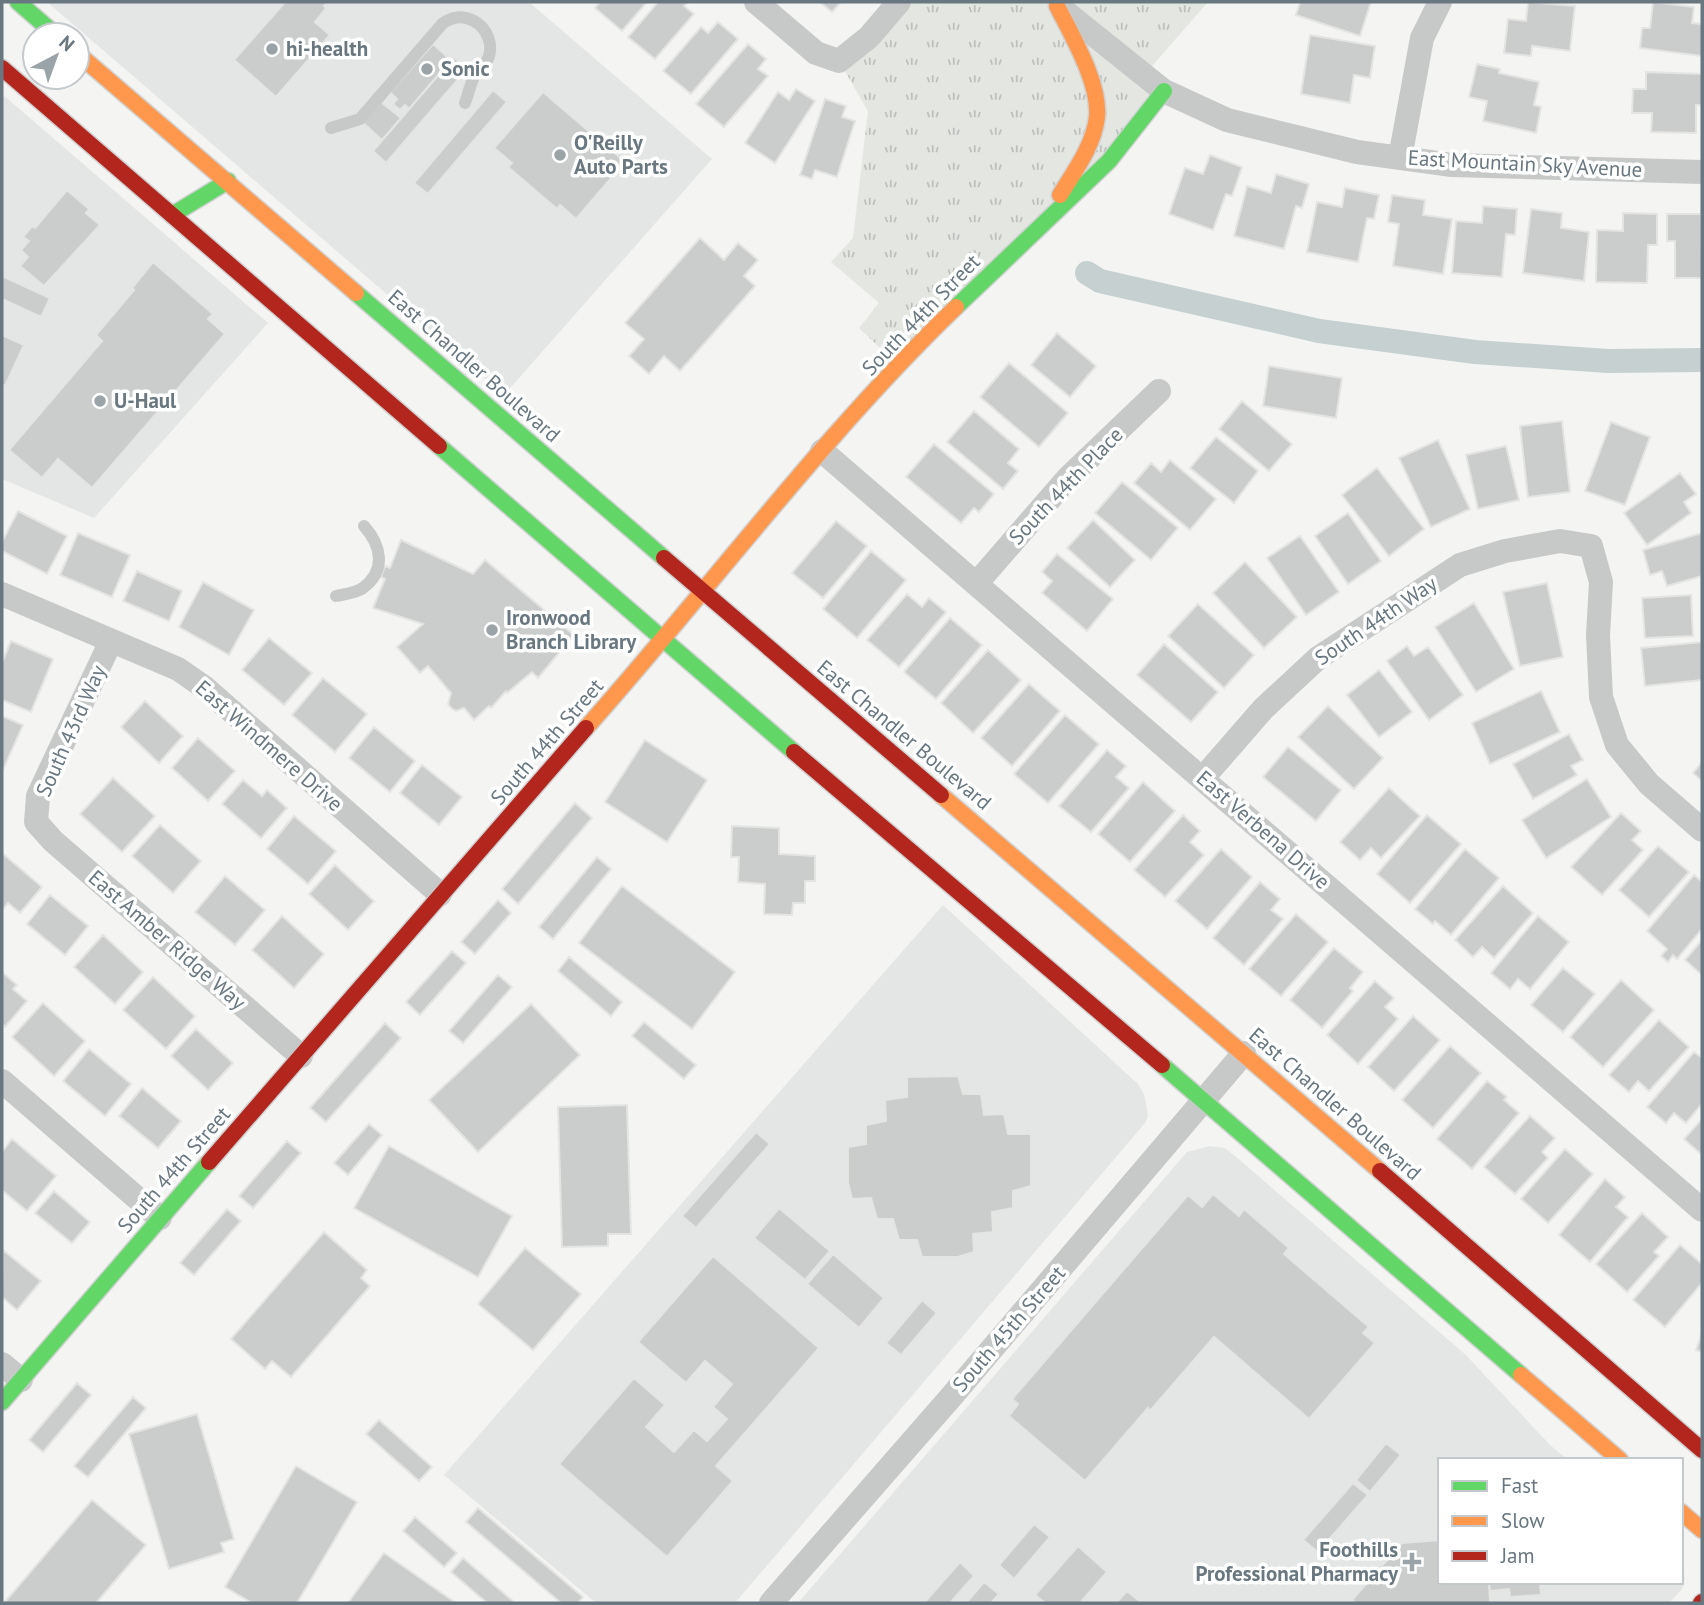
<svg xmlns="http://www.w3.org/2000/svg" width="1704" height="1605" viewBox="0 0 1704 1605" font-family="'PT Sans',sans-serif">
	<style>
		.built { fill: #e4e6e6 }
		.park { fill: url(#park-tufts) }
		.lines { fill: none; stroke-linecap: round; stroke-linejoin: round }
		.canal { stroke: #c6d0d1; stroke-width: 24 }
		.building { fill: #cbcccc; stroke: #e4e4e3; stroke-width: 2 }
		.fast-casing { stroke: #d0d1d1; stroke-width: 19 }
		.slow-casing { stroke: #d0d1d1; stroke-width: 19 }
		.jam-casing { stroke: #d0d1d1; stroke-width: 19 }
		.lane { stroke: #c7c9c9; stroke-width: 12 }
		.street { stroke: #c7c9c9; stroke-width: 24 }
		.fast { stroke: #63d668; stroke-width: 16 }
		.slow { stroke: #ff974d; stroke-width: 16 }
		.jam { stroke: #b3261e; stroke-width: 16 }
		.poi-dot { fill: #99a3a8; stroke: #fff; stroke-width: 2.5 }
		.labels { text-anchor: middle; stroke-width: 7; stroke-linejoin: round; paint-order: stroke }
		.poi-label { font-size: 21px; font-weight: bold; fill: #687780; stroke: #fff; text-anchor: start }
		.street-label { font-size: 21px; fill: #687780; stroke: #fff }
	</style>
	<defs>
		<pattern id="park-tufts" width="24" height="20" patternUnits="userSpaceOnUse" patternTransform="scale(1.75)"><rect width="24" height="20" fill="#e3e6e1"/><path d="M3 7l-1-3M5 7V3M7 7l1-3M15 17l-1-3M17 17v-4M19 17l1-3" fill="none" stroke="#bcbfbc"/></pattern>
	</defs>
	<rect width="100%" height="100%" fill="#f4f4f3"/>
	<path class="built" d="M47,2H529L712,159L504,395Z
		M2,94L268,323L94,518L2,479Z
		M943,905L1138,1084L1144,1094L1148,1115L1146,1122L735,1603H596L444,1475Z
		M1210,1146L1225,1148L1235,1156L1466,1355L1550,1445L1568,1460H1440V1582H1681V1562L1685,1578L1682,1589L1669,1603H798L1187,1152Z"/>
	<path class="park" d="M899,2H1208L1145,74L1164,91L899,366L859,328L879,303L831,262L853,238L868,111L839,61Z"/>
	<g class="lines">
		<path class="canal" d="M1087,273L1100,281L1319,331L1475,352L1608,361L1702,360"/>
	</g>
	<path class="building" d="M285,2H328L324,6L326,8L315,22L330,35L276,97L234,60Z
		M600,2H647L622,31L595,8Z
		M658,2H688L684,6L694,14L655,59L628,37Z
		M820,2H841L832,12Z
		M1300,2H1371L1360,36L1296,15Z
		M1528,2L1575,6L1570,51L1532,46L1531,56L1504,53L1508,19L1526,21Z
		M1653,2L1694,7L1692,23L1702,24V56L1640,48L1642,28H1650Z
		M718,22L738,39L691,94L663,71L701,27L708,33Z
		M1310,35L1375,46L1370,78L1354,75L1350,103L1301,94Z
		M433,44L451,60L409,109L405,105L400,110L393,104L397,99L390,92Z
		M748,44L766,59L758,69L768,76L724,127L696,104Z
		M454,57L467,69L386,163L373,151Z
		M1477,64L1500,69L1499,73L1539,82L1534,105L1541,107L1536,133L1483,121L1487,101L1469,97Z
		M1646,72L1702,74V105H1696V133L1651,132L1652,113H1632L1633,89H1646Z
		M796,89L815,101L775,163L745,143L778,92L789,100Z
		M493,90L507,102L428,194L414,183Z
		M543,92L625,162L576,219L560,205L557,209L508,167L512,163L494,148Z
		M825,99L846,106L842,117L855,121L837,177L815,170L812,179L800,175Z
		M381,102L401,118L382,140L363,123Z
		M1210,155L1242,167L1232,196L1226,194L1213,230L1169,214L1185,168L1203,174Z
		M1276,174L1309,184L1302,208L1296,206L1284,249L1234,236L1247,186L1271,193Z
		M1345,188L1379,195L1374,219L1367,218L1358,262L1307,252L1317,202L1342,207Z
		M67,190L89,209L86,213L100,225L44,286L20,266L28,257L21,250L29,241L23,237L32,226L35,228Z
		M1392,195L1425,200L1423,215L1452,219L1443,274L1393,266L1399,224L1388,222Z
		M1483,206L1517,209L1515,235L1506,234L1502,277L1452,273L1456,221L1482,223Z
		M1531,209L1562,213L1561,228L1589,232L1584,281L1523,273Z
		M1623,213L1657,214V245H1648L1647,283L1596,282L1597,230L1623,231Z
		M1667,214H1701L1702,278H1675V241H1667Z
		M700,238L724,260L738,243L758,260L744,276L755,286L680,371L664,356L649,374L629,356L644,339L625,323Z
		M153,262L213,314L208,319L225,334L92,488L58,459L42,478L9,450L102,341L96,335L134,290L132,288Z
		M2,276L50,298L41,317L2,299Z
		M1057,333L1096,366L1070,397L1031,365Z
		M2,335L24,345L5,386L2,384Z
		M1009,363L1068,413L1039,447L980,397Z
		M1269,366L1342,378L1336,418L1263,406Z
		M1242,401L1292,444L1269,471L1219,429Z
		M974,411L1019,449L1008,463L1018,471L1003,489L947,442Z
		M1562,421L1570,492L1528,497L1520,426Z
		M1611,422L1650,437L1625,505L1585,491Z
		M1216,437L1258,471L1234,503L1190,468Z
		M1438,440L1470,509L1431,527L1399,458Z
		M934,444L994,494L979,512L974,508L961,523L906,477Z
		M1506,446L1519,500L1478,509L1466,455Z
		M1170,460L1216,499L1190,530L1134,483L1151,463L1161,472Z
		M1377,468L1424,529L1389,556L1342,495Z
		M1680,473L1696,494L1684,502L1691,513L1647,545L1624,513Z
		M1122,482L1178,528L1151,560L1095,513Z
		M18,511L67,536L47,574L2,551V542Z
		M1348,513L1381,561L1348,584L1315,536Z
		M1093,520L1135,560L1110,587L1067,548Z
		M836,521L867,546L823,598L792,573Z
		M78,533L130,555L112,597L60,575Z
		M1702,533V576L1667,586L1662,571L1650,575L1643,550Z
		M1300,536L1339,592L1306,615L1267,558Z
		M401,540L473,574L485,560L574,635L538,678L532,672L507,693L506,691L491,708L489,706L474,720L464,708L456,711L452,709L448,704L451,693L428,666L420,673L397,647L423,624L373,608L385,579L381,577L385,566L390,568Z
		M871,551L906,580L857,638L823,609Z
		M1057,554L1113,599L1087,631L1042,593L1052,581L1042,572Z
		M1245,562L1297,617L1264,648L1213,593Z
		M137,571L182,591L169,621L123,601Z
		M203,582L254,610L229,655L179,627Z
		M1547,583L1563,657L1520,666L1503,592Z
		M907,594L922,607L929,598L946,612L899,667L867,640Z
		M1691,595L1693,636L1645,638L1642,598Z
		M1474,603L1514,669L1476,692L1435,627Z
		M1198,604L1254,655L1224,688L1168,636Z
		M950,618L982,645L936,699L904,672Z
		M269,638L312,673L284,705L242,670Z
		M11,641L53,659L31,712L2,700V663Z
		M1702,642V680L1645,686L1641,648Z
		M1164,644L1218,692L1191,722L1137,675Z
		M1407,646L1414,656L1428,647L1463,695L1429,720L1387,661Z
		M988,650L1021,680L973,733L941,703Z
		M1379,670L1412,712L1379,737L1347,695Z
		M323,678L367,714L335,752L292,715Z
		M1029,684L1060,711L1012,766L981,738Z
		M1541,691L1560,732L1490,764L1472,723Z
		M145,701L183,736L159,763L121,727Z
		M1328,706L1383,758L1354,789L1298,737Z
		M1065,715L1099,744L1048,803L1014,774Z
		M2,716L23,725L2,772Z
		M374,727L415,761L390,792L349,758Z
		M1569,734L1583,760L1571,766L1577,775L1533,799L1513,764Z
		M198,738L235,771L208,801L172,768Z
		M645,740L707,780L667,842L605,802Z
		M1288,747L1341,790L1316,821L1263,777Z
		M1107,750L1126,766L1116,777L1129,788L1091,832L1059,806Z
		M1702,762V781L1693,773Z
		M422,765L462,797L439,825L400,793Z
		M113,778L155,816L122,852L80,814Z
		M1587,779L1611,817L1546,858L1522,820Z
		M243,780L262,796L267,790L287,808L261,838L222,804Z
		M1143,782L1175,811L1130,862L1098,834Z
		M1389,788L1420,816L1381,858L1371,848L1360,860L1340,842Z
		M575,803L592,818L518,904L502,889Z
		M1621,813L1641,831L1632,840L1643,850L1602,895L1571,867Z
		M1183,815L1200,831L1190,842L1204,855L1165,897L1134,870Z
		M1427,815L1461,844L1410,903L1377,874Z
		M294,816L336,851L308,884L267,849Z
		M160,825L201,861L173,893L132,856Z
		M732,826L779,828V854L815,856V881H805V903H793L792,915L764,914L765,884L738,882L739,857H731Z
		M1658,846L1689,872L1649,917L1619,890Z
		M1221,849L1252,877L1207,929L1175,901Z
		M1465,849L1499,878L1451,935L1435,921L1433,924L1415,909Z
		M2,853L42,887L20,913L8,903L4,908L2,907Z
		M597,857L611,869L553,939L539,927Z
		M335,865L374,901L348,930L309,894Z
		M1694,875L1702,882V929L1677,959L1673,955L1668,962L1661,956L1667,949L1647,931Z
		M225,876L265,910L235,945L195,912Z
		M1260,882L1280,899L1271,910L1283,919L1244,965L1213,938Z
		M622,886L735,972L692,1029L579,943Z
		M1503,886L1533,913L1494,958L1482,947L1473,957L1455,940Z
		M50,895L88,926L65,955L27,924Z
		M498,900L511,913L475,954L461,942Z
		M1296,914L1328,942L1281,996L1249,969Z
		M282,916L324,954L294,988L252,950Z
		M1538,916L1569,942L1530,989L1518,979L1510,989L1491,973Z
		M103,935L143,972L115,1004L74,967Z
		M1702,940V975L1685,960Z
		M1334,948L1363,972L1350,988L1353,991L1322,1028L1290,1000Z
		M452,951L466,963L420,1015L406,1002Z
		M569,957L622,1002L611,1016L558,971Z
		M1563,968L1595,994L1563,1032L1531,1005Z
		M2,972L17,985L13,989L27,1001L5,1027L2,1024Z
		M498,975L512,987L463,1043L449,1031Z
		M153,977L195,1016L166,1049L123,1010Z
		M1621,980L1654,1010L1603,1067L1570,1037Z
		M1375,981L1394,998L1385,1007L1398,1019L1358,1064L1327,1035Z
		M43,1003L85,1041L54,1076L12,1037Z
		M531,1004L580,1055L478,1152L429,1100Z
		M1413,1016L1440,1040L1394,1091L1368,1067Z
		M1659,1020L1689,1047L1649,1091L1638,1081L1629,1092L1609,1075Z
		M644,1022L696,1065L684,1079L632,1036Z
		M385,1023L401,1038L326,1122L310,1108Z
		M196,1029L233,1063L208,1090L171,1056Z
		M1450,1046L1481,1073L1433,1128L1402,1100Z
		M89,1049L131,1084L105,1116L63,1081Z
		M1694,1052L1702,1058V1104L1686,1123L1674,1113L1666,1123L1647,1107Z
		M958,1076L963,1094H981L984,1115L1004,1114L1008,1134H1031V1186L1013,1191V1208L992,1212L993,1232L973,1234L974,1252L958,1257H922L917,1240H899L893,1219H877L871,1198L852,1199L848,1183V1147L866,1144V1125L886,1121L885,1100L907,1097V1077Z
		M1487,1081L1507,1097L1504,1100L1519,1113L1472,1169L1437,1139Z
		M142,1088L181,1121L158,1148L119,1116Z
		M627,1105L631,1234H608V1246L562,1247L558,1107Z
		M1530,1116L1555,1138L1542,1152L1548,1158L1515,1194L1484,1167Z
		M1702,1119V1155L1684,1139Z
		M369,1124L382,1135L348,1175L334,1163Z
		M756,1132L770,1144L696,1228L682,1216Z
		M12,1139L56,1176L27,1211L2,1190V1152Z
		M287,1141L301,1153L253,1208L239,1196Z
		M389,1146L512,1216L478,1277L354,1208Z
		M1565,1149L1593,1174L1548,1223L1521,1199Z
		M1605,1179L1625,1197L1616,1207L1628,1217L1590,1262L1559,1235Z
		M54,1191L90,1222L72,1243L35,1213Z
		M1213,1194L1239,1216L1244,1209L1289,1248L1284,1254L1369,1327L1363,1333L1375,1343L1309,1419L1214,1337L1150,1411L1148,1408L1085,1481L1009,1416L1018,1404L1012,1399L1188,1195L1202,1207Z
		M779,1208L830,1251L805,1280L754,1238Z
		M227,1209L241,1221L194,1275L180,1263Z
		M1642,1213L1668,1237L1654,1252L1659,1256L1627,1292L1596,1264Z
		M324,1232L367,1270L361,1278L370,1286L291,1377L272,1361L265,1369L231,1339Z
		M1680,1245L1702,1264V1283L1665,1327L1633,1300Z
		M525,1248L581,1294L533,1350L478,1304Z
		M3,1250L41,1281L17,1310L2,1297Z
		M833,1254L884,1298L859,1328L807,1284Z
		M713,1256L819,1348L716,1466L733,1481L667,1557L559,1464L634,1378L665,1405L646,1427L674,1452L694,1430L707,1441L727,1419L713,1407L732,1384L705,1361L686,1383L638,1342Z
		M922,1300L937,1313L901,1355L886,1343Z
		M1702,1333V1352L1696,1350Z
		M77,1383L91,1395L43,1452L29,1440Z
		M133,1397L146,1408L88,1477L74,1466Z
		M197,1414L234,1539L221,1543L224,1552L169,1569L129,1434Z
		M379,1420L432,1467L419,1481L366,1434Z
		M1386,1443L1401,1455L1370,1492L1356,1480Z
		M296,1466L357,1502L297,1603H252L225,1587Z
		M1353,1483L1368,1495L1318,1552L1303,1540Z
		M92,1500L146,1545L96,1603H4Z
		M478,1508L583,1597L578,1603H561L466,1522Z
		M415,1517L457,1553L444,1567L403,1531Z
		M1034,1524L1050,1537L1014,1579L999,1565Z
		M1440,1540V1582H1489L1490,1601L1493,1603H1356L1352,1600L1402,1543Z
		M1078,1546L1107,1572L1080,1603H1045L1035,1595Z
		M384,1553L456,1603H348Z
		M463,1558L515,1603H487L451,1572Z
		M960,1562L974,1576L950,1603H924Z
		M984,1582L999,1594L991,1603H966Z
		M1489,1582H1540L1541,1595L1510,1597L1509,1589L1490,1591Z
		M1127,1591L1142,1603H1116Z"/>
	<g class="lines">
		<g class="fast-casing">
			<path id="fast" d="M18,2L56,35
				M172,215L228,181
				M356,293L664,558
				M956,307L1109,161L1164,91
				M439,446L794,752
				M1162,1065L1521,1375
				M2,1402L209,1162"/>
		</g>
		<g class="slow-casing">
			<path id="slow" d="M1057,6C1072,36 1100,83 1097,117C1094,145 1074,172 1060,195
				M77,53L356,293
				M586,728C709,590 823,435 956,307
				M941,795L1380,1171
				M1521,1375L1620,1460
				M1681,1512L1702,1530"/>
		</g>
		<g class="jam-casing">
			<path id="jam" d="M2,68L439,446
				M664,558L941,795
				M794,752L1162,1065
				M209,1162L586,728
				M1380,1171L1702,1450
				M1701,1603L1702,1602"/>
		</g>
		<path class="lane" d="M331,128L360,119L443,23C452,17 463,15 474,21C487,28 494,45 488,59C484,66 478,70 474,77C470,85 468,95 465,103
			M336,596C345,594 356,593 363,588C387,570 381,545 364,526"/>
		<path class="street" d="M756,2L816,53L839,61L869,37L899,2
			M1063,10L1164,91L1227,120L1357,152L1452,165L1702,172
			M1400,158L1422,38L1440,2
			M822,451L1702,1210
			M976,584L1067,479L1159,391
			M2,594L178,669L204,687L440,894
			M111,641L38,796L36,822L53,841L301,1056
			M1203,778L1263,709L1318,658L1460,565L1505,551L1560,541L1591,546L1601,582L1598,635L1601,697L1617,745L1649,784L1702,830
			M2,1081L160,1218
			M2,1364L21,1380
			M771,1603L951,1397L1244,1053"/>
		<use href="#fast" class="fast"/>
		<use href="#slow" class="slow"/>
		<use href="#jam" class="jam"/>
	</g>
	<g class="poi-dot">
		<circle cx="272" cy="49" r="7"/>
		<circle cx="427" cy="69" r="7"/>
		<circle cx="560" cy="155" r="7"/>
		<circle cx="100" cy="401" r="7"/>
		<circle cx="492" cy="630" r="7"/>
		<path d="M1408.5 1551.5h7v7h7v7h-7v7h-7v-7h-7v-7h7z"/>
	</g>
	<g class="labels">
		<g class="poi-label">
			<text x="286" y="56">hi-health</text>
			<text x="441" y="76">Sonic</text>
			<text x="574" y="150">O'Reilly<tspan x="574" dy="24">Auto Parts</tspan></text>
			<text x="114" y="408">U-Haul</text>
			<text x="506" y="625">Ironwood<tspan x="506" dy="24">Branch Library</tspan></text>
			<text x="1398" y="1557" text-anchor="end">Foothills<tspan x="1398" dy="24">Professional Pharmacy</tspan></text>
		</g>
		<g class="street-label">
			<text transform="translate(1525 164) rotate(3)" y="7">East Mountain Sky Avenue</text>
			<text transform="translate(921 315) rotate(-46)" y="7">South 44th Street</text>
			<text transform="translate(474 366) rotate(41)" y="7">East Chandler Boulevard</text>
			<text transform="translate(1066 486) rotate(-46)" y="7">South 44th Place</text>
			<text transform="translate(1376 621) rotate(-34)" y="7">South 44th Way</text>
			<text transform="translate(71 731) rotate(-66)" y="7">South 43rd Way</text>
			<text transform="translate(904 735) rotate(40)" y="7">East Chandler Boulevard</text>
			<text transform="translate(547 742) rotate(-49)" y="7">South 44th Street</text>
			<text transform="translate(269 746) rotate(41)" y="7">East Windmere Drive</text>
			<text transform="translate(1263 830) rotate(41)" y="7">East Verbena Drive</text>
			<text transform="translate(167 940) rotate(41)" y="7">East Amber Ridge Way</text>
			<text transform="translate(1335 1104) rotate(41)" y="7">East Chandler Boulevard</text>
			<text transform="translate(174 1170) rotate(-49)" y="7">South 44th Street</text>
			<text transform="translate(1009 1329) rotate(-49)" y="7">South 45th Street</text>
		</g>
	</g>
	<rect width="1704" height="1605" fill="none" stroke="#687780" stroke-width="7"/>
	<rect x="1438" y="1458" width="245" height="126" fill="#ffffff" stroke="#c3c9cc" stroke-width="2"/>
	<rect x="1452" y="1481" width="35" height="10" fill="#63d668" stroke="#c3c9cc" stroke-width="2"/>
	<text x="1501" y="1493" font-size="21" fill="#687780">Fast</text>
	<rect x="1452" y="1516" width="35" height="10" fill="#ff974d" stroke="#c3c9cc" stroke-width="2"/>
	<text x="1501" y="1528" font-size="21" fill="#687780">Slow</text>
	<rect x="1452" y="1551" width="35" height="10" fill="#b3261e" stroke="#c3c9cc" stroke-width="2"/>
	<text x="1501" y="1563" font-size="21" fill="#687780">Jam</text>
	<g transform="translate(56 56) rotate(41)"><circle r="33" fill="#ffffff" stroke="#c3c9cc" stroke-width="2"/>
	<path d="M0-5L12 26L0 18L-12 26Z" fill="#99a3a8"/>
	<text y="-10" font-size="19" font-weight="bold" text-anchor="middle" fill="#687780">N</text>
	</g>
</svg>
